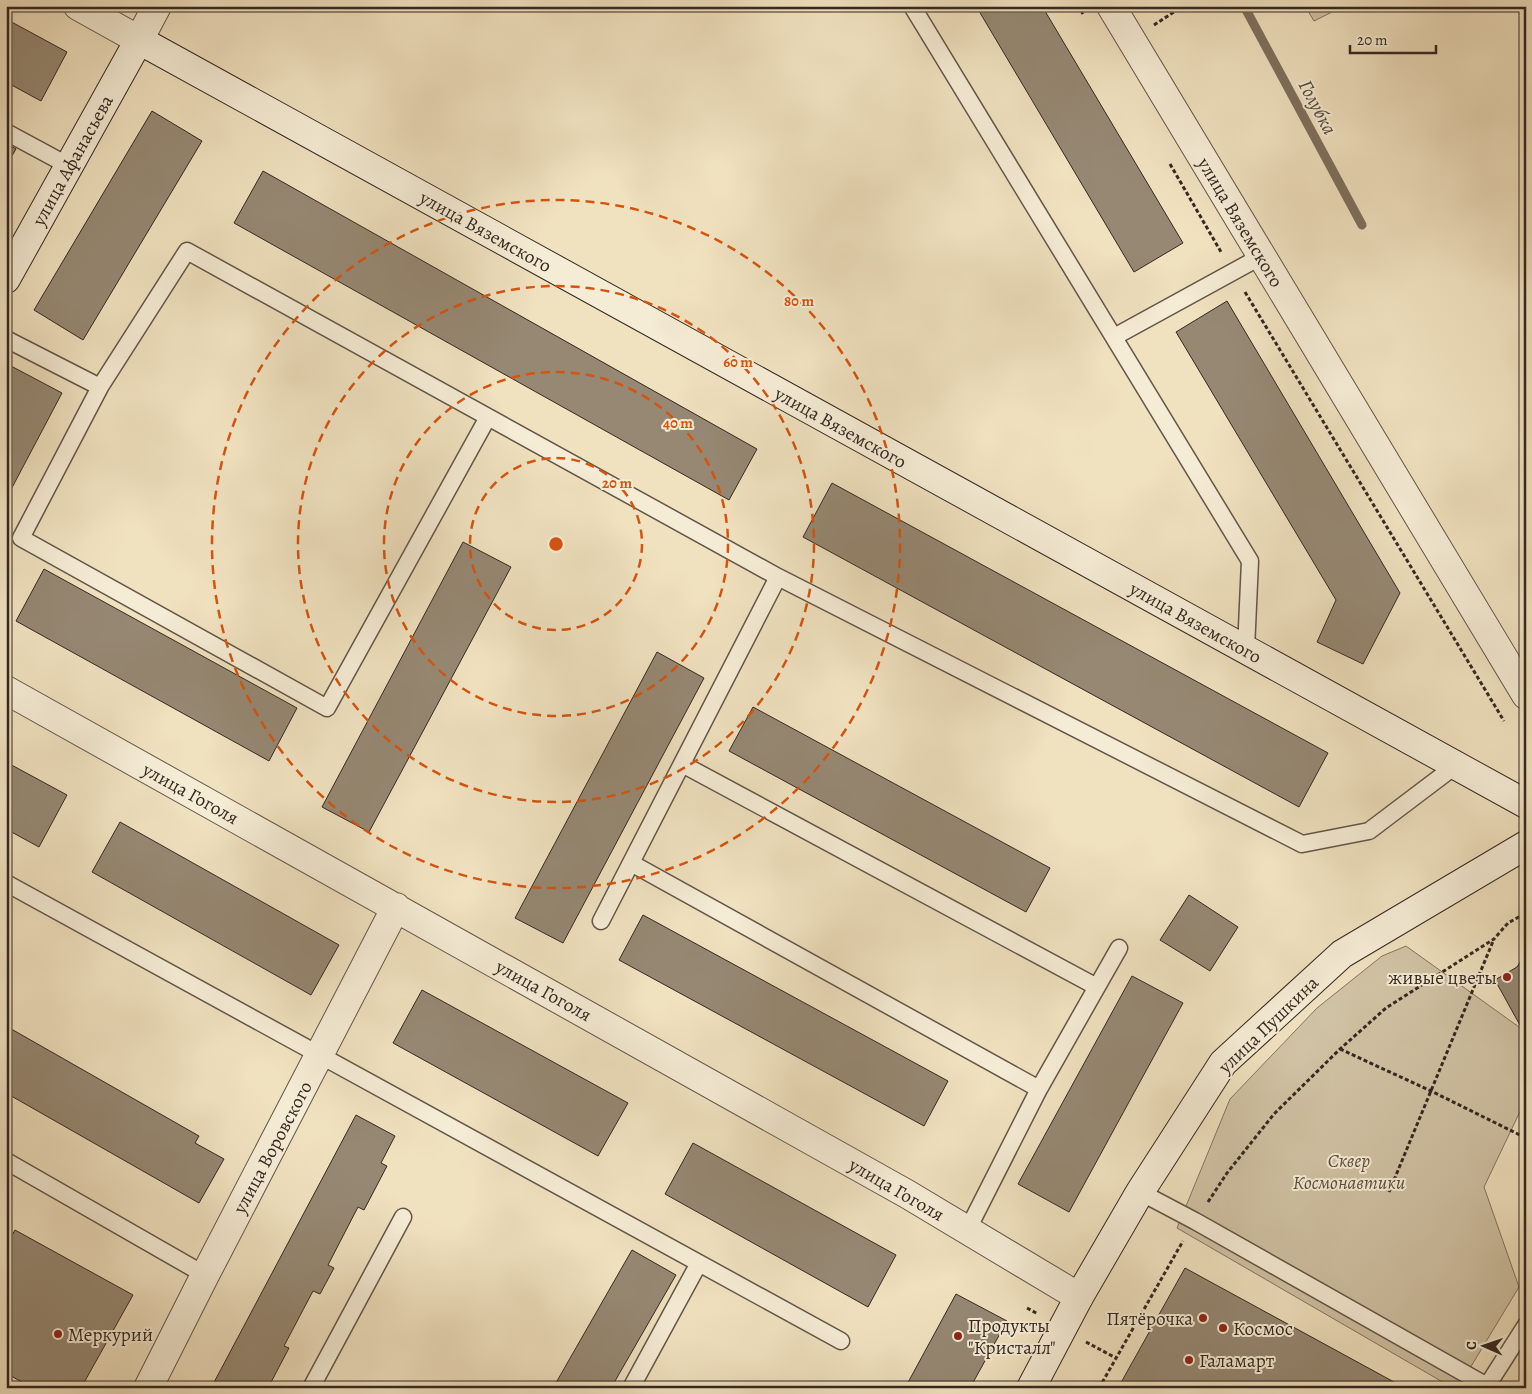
<svg xmlns="http://www.w3.org/2000/svg" width="1532" height="1394" viewBox="0 0 1532 1394" font-family="Alegreya,serif">
	<style>
		.green { fill: #d0c2a4; stroke: #827562 }
		.lines { fill: none; stroke-linecap: round; stroke-linejoin: round }
		.stream { stroke: #7e715f; stroke-width: 9 }
		.building { fill: #968873; stroke: #342821 }
		.lane-casing { stroke: #635648; stroke-width: 19 }
		.street-casing { stroke: #635648; stroke-width: 30 }
		.secondary-casing { stroke: #342821; stroke-width: 30 }
		.path { stroke: #342821; stroke-width: 3; stroke-dasharray: 4 2.5; stroke-linecap: butt }
		.lane { stroke: #f5ecd5; stroke-width: 16 }
		.street { stroke: #f5ecd5; stroke-width: 28 }
		.secondary { stroke: #f5ecd5; stroke-width: 28 }
		.ring { fill: none; stroke: #d6540e; stroke-width: 2.5; stroke-dasharray: 9 6 }
		.poi-dot { fill: #8f2418; stroke: #f5ecd5; stroke-width: 2 }
		.labels { text-anchor: middle; stroke-width: 4; stroke-linejoin: round; paint-order: stroke }
		.street-label { font-size: 19px; fill: #342821; stroke: #f5ecd5 }
		.poi-label { font-size: 19px; fill: #342821; stroke: #f5ecd5; text-anchor: start }
		.park-label { font-size: 19px; font-style: italic; fill: #5b4e42; stroke: #f5ecd5 }
		.water-label { font-size: 20px; font-style: italic; fill: #594d40; stroke: #f5ecd5 }
		.centre { fill: #d6540e; stroke: #f5ecd5; stroke-width: 2.5 }
		.ring-label { font-size: 15px; text-anchor: middle; font-weight: bold; fill: #d6540e; stroke: #f5ecd5; stroke-width: 4; stroke-linejoin: round; paint-order: stroke }
	</style>
	<rect width="100%" height="100%" fill="#f0e1bf"/>
	<filter id="stains"><feTurbulence type="fractalNoise" baseFrequency=".004" numOctaves="4"/><feColorMatrix values="0 0 0 0 .2 0 0 0 0 .09 0 0 0 0 .02 0 0 0 .5 -.17"/></filter>
	<radialGradient id="worn" r=".72"><stop offset=".6" stop-color="#630" stop-opacity="0"/><stop offset="1" stop-color="#630" stop-opacity=".3"/></radialGradient>
	<path class="green" d="M1305,6H1331L1334,11L1314,21Z
		M1406,946L1526,1032V1099L1484,1187L1519,1287L1458,1388H1453L1177,1228L1230,1099L1317,1008L1382,956Z"/>
	<g class="lines">
		<path class="stream" d="M1244,6L1362,225"/>
	</g>
	<path class="building" d="M976,6H1042L1183,243L1134,272Z
		M6,19L67,52L41,101L6,82Z
		M152,111L202,141L83,340L34,310Z
		M6,143L16,149L6,166Z
		M263,171L757,449L729,500L234,223Z
		M1227,301L1400,593L1363,664L1317,642L1336,600L1176,332Z
		M11,366L62,393L6,499V374Z
		M832,483L1328,753L1299,807L803,537Z
		M463,542L511,567L369,832L322,807Z
		M44,569L297,708L269,761L16,621Z
		M657,652L704,678L563,943L515,918Z
		M753,707L1050,868L1026,912L729,751Z
		M6,762L67,795L39,847L6,829Z
		M120,822L339,945L311,995L92,872Z
		M1189,895L1238,927L1210,971L1160,940Z
		M643,915L948,1081L924,1126L619,960Z
		M1526,952V1024L1521,1027L1495,980L1517,967Z
		M1132,976L1183,1003L1069,1212L1018,1184Z
		M422,990L628,1103L598,1156L393,1043Z
		M6,1026L199,1136L195,1143L224,1159L199,1203L6,1093Z
		M356,1115L395,1136L381,1163L387,1166L364,1210L358,1207L328,1265L334,1268L320,1294L313,1291L284,1346L289,1348L268,1388H211Z
		M693,1143L896,1255L868,1307L665,1194Z
		M15,1230L133,1295L81,1388H32L6,1373V1245Z
		M632,1250L676,1275L611,1388H553Z
		M1185,1268L1405,1388H1118Z
		M956,1294L1007,1321L970,1388H905Z"/>
	<g class="lines">
		<g class="lane-casing">
			<path id="lane" d="M912,6L1250,561L1246,649
				M6,132L69,166
				M1114,337L1262,256
				M6,339L100,387L21,538L327,708L488,417
				M100,387L187,251L778,577L1302,844L1369,831L1455,766
				M682,764L1097,987
				M631,863L1039,1089
				M6,883L841,1341
				M601,921L778,577
				M6,1161L205,1275
				M1140,1192L1195,1221L1487,1386L1526,1325
				M968,1229L1039,1089L1119,948
				M311,1388L403,1217
				M631,1388L699,1263"/>
		</g>
		<g class="street-casing">
			<path id="street" d="M78,6L139,40L157,6
				M1111,6L1526,695
				M6,690L907,1194L1079,1297
				M148,1388L205,1275L396,907"/>
		</g>
		<g class="secondary-casing">
			<path id="secondary" d="M6,279L139,40L1526,804
				M1031,1388L1079,1297L1140,1192L1223,1063L1342,954L1526,845"/>
		</g>
		<path class="path" d="M1078,6L1083,14
			M1154,25L1183,6
			M1170,164L1221,252
			M1245,292L1504,721
			M1340,1049L1431,1091L1526,1138
			M1389,1192L1494,939
			M1208,1202L1227,1173L1274,1114L1340,1049L1386,1008L1494,939L1508,923L1526,913
			M1027,1308L1038,1314
			M1086,1342L1116,1358
			M1099,1388L1183,1241"/>
		<use href="#lane" class="lane"/>
		<use href="#street" class="street"/>
		<use href="#secondary" class="secondary"/>
	</g>
	<g class="ring">
		<circle cx="556" cy="544" r="86"/>
		<circle cx="556" cy="544" r="172"/>
		<circle cx="556" cy="544" r="258"/>
		<circle cx="556" cy="544" r="344"/>
	</g>
	<g class="poi-dot">
		<circle cx="1507" cy="977" r="5"/>
		<circle cx="1203" cy="1318" r="5"/>
		<circle cx="1223" cy="1328" r="5"/>
		<circle cx="58" cy="1334" r="5"/>
		<circle cx="958" cy="1336" r="5"/>
		<circle cx="1189" cy="1360" r="5"/>
	</g>
	<g class="labels">
		<g class="street-label">
			<text transform="translate(72 160) rotate(-61)" y="7">улица Афанасьева</text>
			<text transform="translate(1241 222) rotate(59)" y="7">улица Вяземского</text>
			<text transform="translate(486 231) rotate(29)" y="7">улица Вяземского</text>
			<text transform="translate(841 427) rotate(29)" y="7">улица Вяземского</text>
			<text transform="translate(1196 622) rotate(29)" y="7">улица Вяземского</text>
			<text transform="translate(191 793) rotate(29)" y="7">улица Гоголя</text>
			<text transform="translate(544 990) rotate(29)" y="7">улица Гоголя</text>
			<text transform="translate(1268 1024) rotate(-44)" y="7">улица Пушкина</text>
			<text transform="translate(272 1147) rotate(-62)" y="7">улица Воровского</text>
			<text transform="translate(897 1189) rotate(30)" y="7">улица Гоголя</text>
		</g>
		<g class="poi-label">
			<text x="1497" y="984" text-anchor="end">живые цветы</text>
			<text x="1193" y="1325" text-anchor="end">Пятёрочка</text>
			<text x="968" y="1332">Продукты<tspan x="968" dy="22">"Кристалл"</tspan></text>
			<text x="1233" y="1335">Космос</text>
			<text x="68" y="1341">Меркурий</text>
			<text x="1199" y="1367">Галамарт</text>
		</g>
		<g class="park-label">
			<text x="1349" y="1167">Сквер<tspan x="1349" dy="22">Космонавтики</tspan></text>
		</g>
		<g class="water-label">
			<text transform="translate(1318 107) rotate(62)" y="7">Голубка</text>
		</g>
	</g>
	<circle cx="556" cy="544" r="8" class="centre"/>
	<g class="ring-label">
		<text x="799" y="306">80 m</text>
		<text x="738" y="367">60 m</text>
		<text x="678" y="428">40 m</text>
		<text x="617" y="488">20 m</text>
	</g>
	<rect width="1532" height="1394" fill="none" stroke="#f0e1bf" stroke-width="25"/>
	<rect x="8" y="8" width="1517" height="1379" fill="none" stroke="#342821" stroke-width="2.5"/>
	<rect x="12" y="12" width="1507" height="1369" fill="none" stroke="#342821"/>
	<g transform="translate(1484 1346) rotate(272)" stroke="#f5ecd5" stroke-width="4" paint-order="stroke">
	<path d="M0-4L9 19L0 12L-9 19Z" fill="#342821"/>
	<text y="-8" font-size="14" font-weight="bold" text-anchor="middle" fill="#342821">С</text>
	</g>
	<path d="M1350 45v8h86v-8" fill="none" stroke="#342821" stroke-width="2.5"/>
	<text x="1357" y="45" font-size="15" fill="#342821" stroke="#f5ecd5" stroke-width="4" paint-order="stroke">20 m</text>
	<rect width="100%" height="100%" filter="url(#stains)"/>
	<rect width="100%" height="100%" fill="url(#worn)"/>
</svg>
